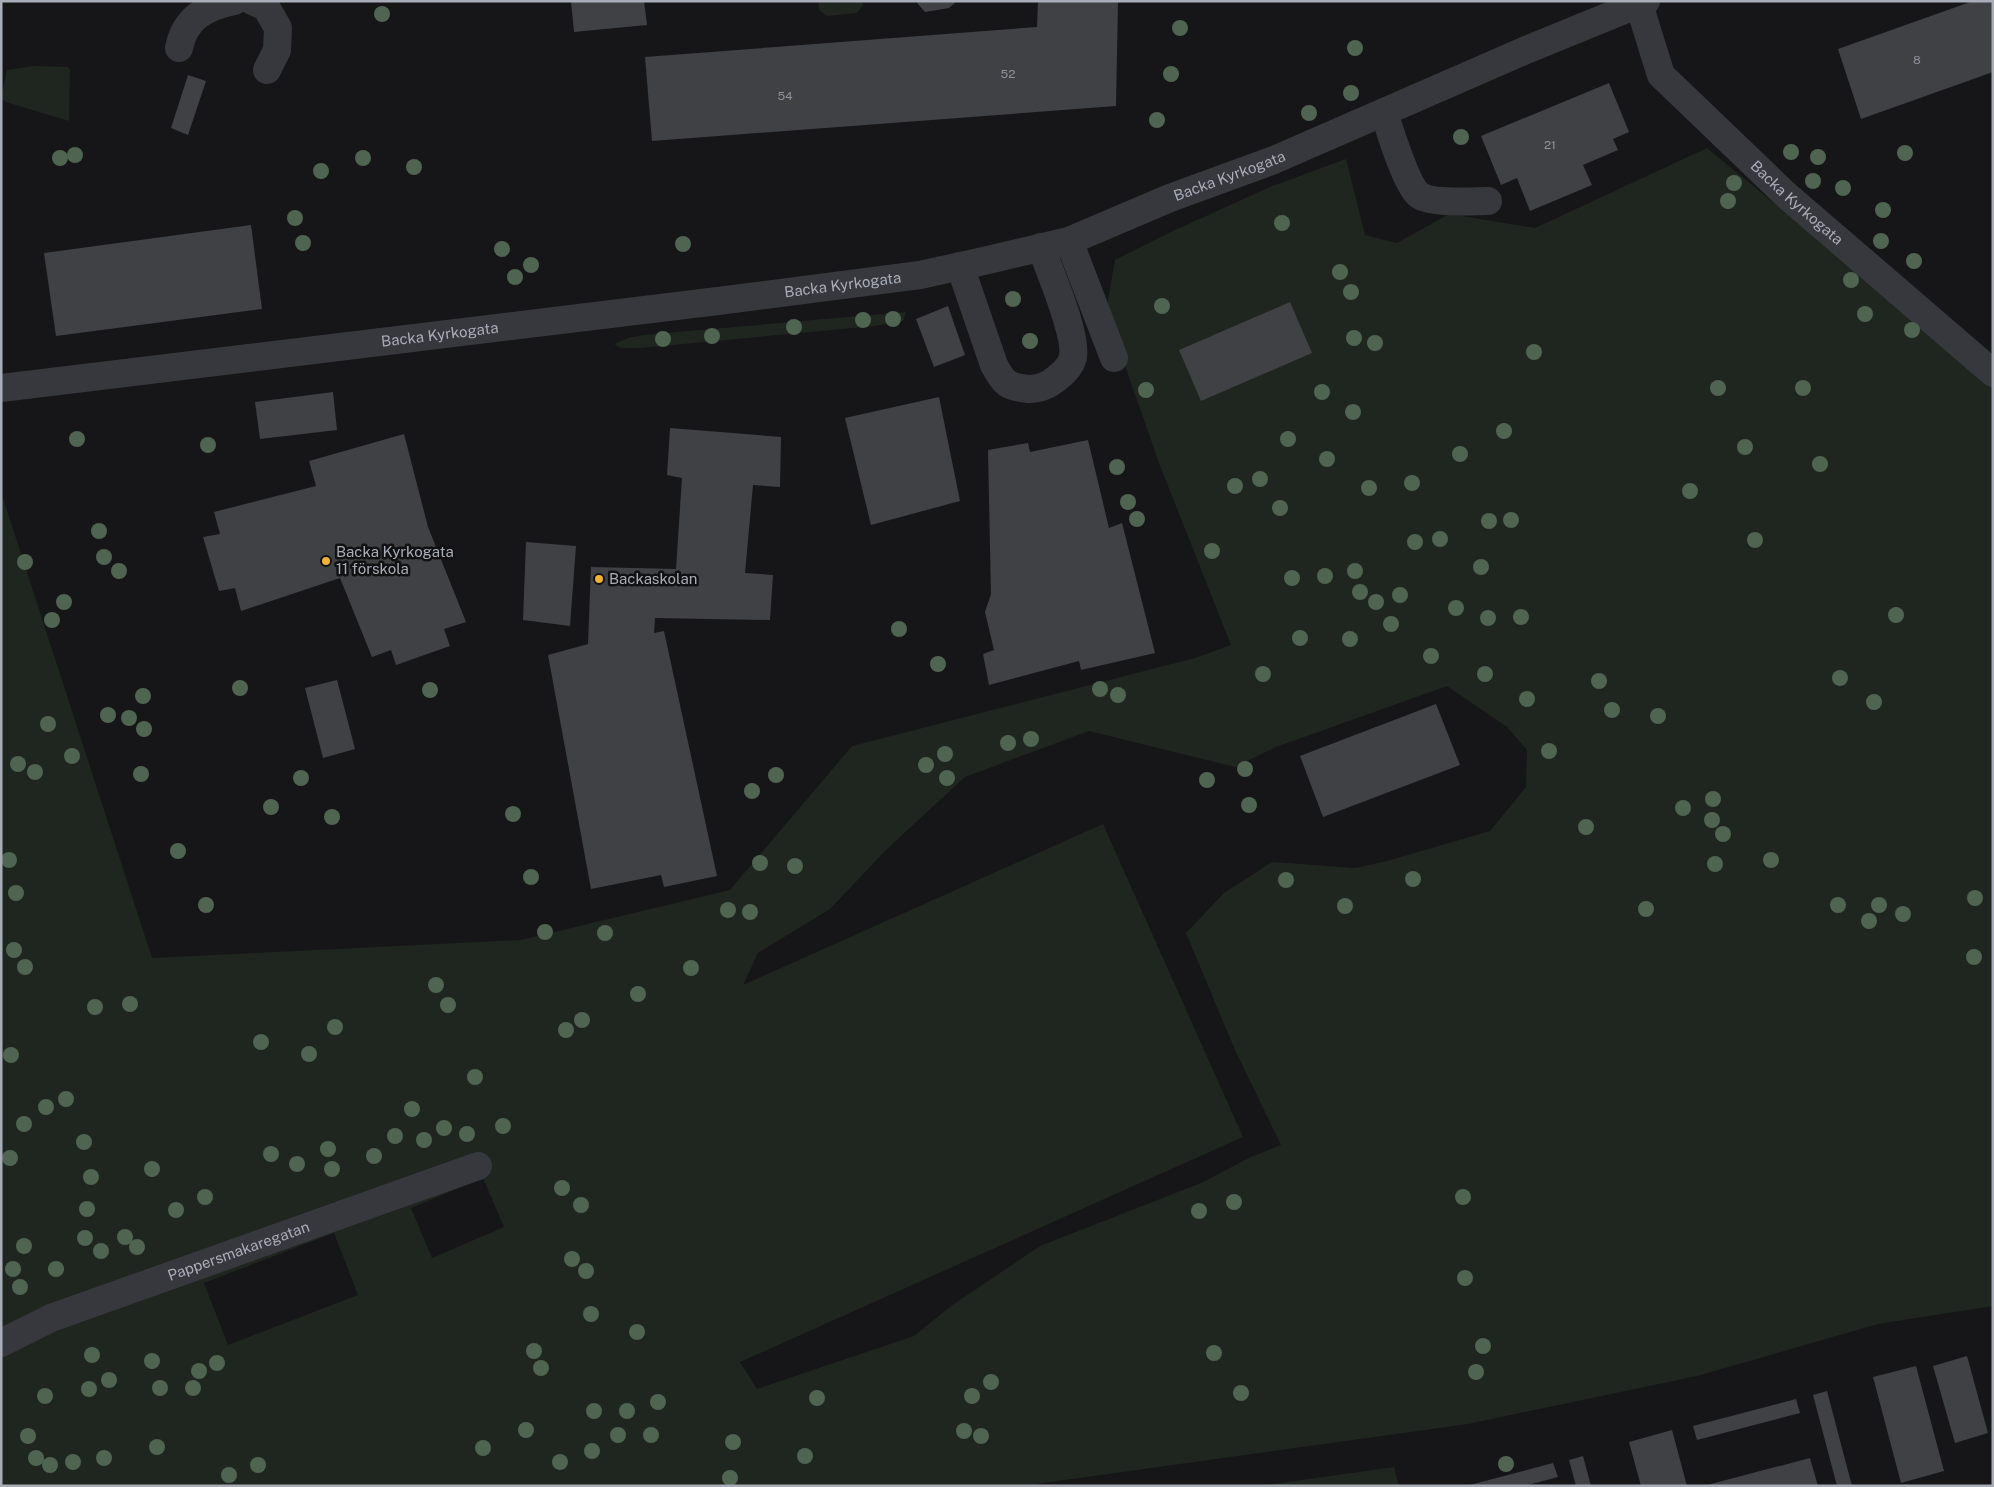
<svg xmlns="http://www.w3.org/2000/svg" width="1994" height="1487" viewBox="0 0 1994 1487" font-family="'Public Sans',sans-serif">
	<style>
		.green { fill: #1e261f; fill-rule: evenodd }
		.building { fill: #404145 }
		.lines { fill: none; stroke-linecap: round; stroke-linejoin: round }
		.minor { stroke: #37383d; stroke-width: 28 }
		.tree { fill: #506452 }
		.poi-dot { fill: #f2b134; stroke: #111113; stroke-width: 2 }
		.labels { text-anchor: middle; stroke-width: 5; stroke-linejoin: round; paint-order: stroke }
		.number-label { font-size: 12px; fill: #8e929b }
		.street-label { font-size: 15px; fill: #a8adb8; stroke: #111113 }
		.poi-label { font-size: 15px; fill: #a8adb8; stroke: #111113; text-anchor: start }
	</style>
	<rect width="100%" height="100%" fill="#161618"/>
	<path class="green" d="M818,1H862L863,5L857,13L827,16L819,10Z
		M34,66L68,67L70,70L69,121L6,102L2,99V93L7,70Z
		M1707,148L1993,383V1306L1878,1324L1697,1376L1468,1424L1022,1486H1V492L152,958L521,940L730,890L852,746L1195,658L1231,645L1159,463L1106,311L1115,260L1175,230L1270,187L1346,159L1365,235L1397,243L1449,214L1535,228ZM1447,686L1507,727L1527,750L1526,787L1490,831L1387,861L1355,868L1272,862L1224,893L1186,933L1235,1050L1281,1145L1251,1157L1201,1183L1040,1246L951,1306L914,1336L757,1389L740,1362L1243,1137L1103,824L743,985L758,953L830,909L887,849L965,777L1089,731L1235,767L1276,747ZM483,1178L504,1227L432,1258L411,1208ZM334,1233L358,1295L228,1345L204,1283Z
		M906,312L903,321L875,326L640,348H621L614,344L628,338L643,335Z
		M1394,1467L1399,1486H1260Z"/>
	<path class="building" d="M571,1H644L647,25L574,32Z
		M917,1H957L949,8L925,12L918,4Z
		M1038,1H1118L1116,106L652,141L645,57L1037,27Z
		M1973,1H1993V72L1861,119L1838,49Z
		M188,75L206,81L188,135L171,128Z
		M1609,83L1629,132L1613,139L1618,150L1583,165L1592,185L1530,211L1517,178L1501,185L1481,136Z
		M251,225L262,309L56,336L44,253Z
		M1290,302L1312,353L1201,401L1179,350Z
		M948,306L965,355L934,367L916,319Z
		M333,392L337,430L260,439L255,402Z
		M939,397L960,501L871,525L845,418Z
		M670,428L781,437L780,487L753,485L745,573L773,575L770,620L655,618L654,633L664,631L717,876L664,887L661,875L591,889L548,655L588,644L591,567L676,569L682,478L667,475Z
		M404,434L428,527L466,622L444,629L450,646L396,665L391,650L372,657L340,578L241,611L235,588L219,591L203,537L220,534L214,512L316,486L309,461Z
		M1088,440L1109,528L1122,523L1155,653L1081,670L1079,661L989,685L983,654L994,650L985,612L991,594L988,450L1028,443L1030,452Z
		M526,542L576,546L570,626L523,620Z
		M337,680L355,749L323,758L305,688Z
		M1436,704L1460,765L1323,817L1300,756Z
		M1967,1356L1988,1433L1955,1443L1933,1366Z
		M1916,1366L1944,1471L1901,1483L1873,1377Z
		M1827,1391L1852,1486H1837L1813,1395Z
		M1796,1399L1800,1413L1697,1440L1693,1426Z
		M1672,1430L1687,1486H1641L1629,1442Z
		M1583,1456L1591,1486H1576L1569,1460Z
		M1810,1458L1818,1486H1707V1485Z
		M1553,1463L1558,1477L1524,1486H1466Z"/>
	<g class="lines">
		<g class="minor">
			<path d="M252,1L266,7L278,28L277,50L267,70"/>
			<path id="s1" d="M1638,1L1661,75L1785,194L1993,373"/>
			<path d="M179,48C185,18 205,7 234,1"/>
			<path d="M1384,113C1390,130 1406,185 1419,195C1431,204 1473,201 1488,201"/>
			<path d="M1069,241L1114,358"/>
			<path d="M960,266L994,365C1004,384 1008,387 1029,389C1040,389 1049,385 1057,378C1064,373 1071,365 1073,357C1077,334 1050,272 1041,247"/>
			<path id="s2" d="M1,388L718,301L920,275L988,260L1069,241L1170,198L1274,160L1526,50L1646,1"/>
			<path id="s3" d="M1,1343L51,1318L478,1166"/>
		</g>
	</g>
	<g class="tree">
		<circle cx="382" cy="14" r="8"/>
		<circle cx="1180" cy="28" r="8"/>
		<circle cx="1355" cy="48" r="8"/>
		<circle cx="1171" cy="74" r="8"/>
		<circle cx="1351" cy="93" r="8"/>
		<circle cx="1309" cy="113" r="8"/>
		<circle cx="1157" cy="120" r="8"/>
		<circle cx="1461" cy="137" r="8"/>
		<circle cx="1791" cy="152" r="8"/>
		<circle cx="1905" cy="153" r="8"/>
		<circle cx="75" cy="155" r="8"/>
		<circle cx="1818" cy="157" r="8"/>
		<circle cx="60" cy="158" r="8"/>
		<circle cx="363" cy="158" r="8"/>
		<circle cx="414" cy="167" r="8"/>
		<circle cx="321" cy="171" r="8"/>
		<circle cx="1813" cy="181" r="8"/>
		<circle cx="1734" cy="183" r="8"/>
		<circle cx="1843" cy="188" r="8"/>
		<circle cx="1728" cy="201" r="8"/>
		<circle cx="1883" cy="210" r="8"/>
		<circle cx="295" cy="218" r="8"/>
		<circle cx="1282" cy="223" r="8"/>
		<circle cx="1881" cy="241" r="8"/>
		<circle cx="303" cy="243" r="8"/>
		<circle cx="683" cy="244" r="8"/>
		<circle cx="502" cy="249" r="8"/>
		<circle cx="1914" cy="261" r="8"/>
		<circle cx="531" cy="265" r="8"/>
		<circle cx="1340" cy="272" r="8"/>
		<circle cx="515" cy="277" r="8"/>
		<circle cx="1851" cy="280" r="8"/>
		<circle cx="1351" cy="292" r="8"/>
		<circle cx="1013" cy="299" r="8"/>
		<circle cx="1162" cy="306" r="8"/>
		<circle cx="1865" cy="314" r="8"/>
		<circle cx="893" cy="319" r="8"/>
		<circle cx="863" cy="320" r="8"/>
		<circle cx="794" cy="327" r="8"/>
		<circle cx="1912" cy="330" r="8"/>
		<circle cx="712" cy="336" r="8"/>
		<circle cx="1354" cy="338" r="8"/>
		<circle cx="663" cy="339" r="8"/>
		<circle cx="1030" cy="341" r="8"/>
		<circle cx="1375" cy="343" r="8"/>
		<circle cx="1534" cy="352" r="8"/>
		<circle cx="1718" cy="388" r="8"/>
		<circle cx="1803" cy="388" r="8"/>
		<circle cx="1146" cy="390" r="8"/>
		<circle cx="1322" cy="392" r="8"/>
		<circle cx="1353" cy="412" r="8"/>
		<circle cx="1504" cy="431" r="8"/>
		<circle cx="77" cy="439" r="8"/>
		<circle cx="1288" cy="439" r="8"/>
		<circle cx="208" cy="445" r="8"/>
		<circle cx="1745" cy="447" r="8"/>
		<circle cx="1460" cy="454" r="8"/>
		<circle cx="1327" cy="459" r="8"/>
		<circle cx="1820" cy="464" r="8"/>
		<circle cx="1117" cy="467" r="8"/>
		<circle cx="1260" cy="479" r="8"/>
		<circle cx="1412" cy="483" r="8"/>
		<circle cx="1235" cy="486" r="8"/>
		<circle cx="1369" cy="488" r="8"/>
		<circle cx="1690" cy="491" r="8"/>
		<circle cx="1128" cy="502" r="8"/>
		<circle cx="1280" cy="508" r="8"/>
		<circle cx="1137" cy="519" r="8"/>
		<circle cx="1511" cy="520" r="8"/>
		<circle cx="1489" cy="521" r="8"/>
		<circle cx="99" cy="531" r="8"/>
		<circle cx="1440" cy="539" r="8"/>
		<circle cx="1755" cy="540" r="8"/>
		<circle cx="1415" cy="542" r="8"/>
		<circle cx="1212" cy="551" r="8"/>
		<circle cx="104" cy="557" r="8"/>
		<circle cx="25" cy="562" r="8"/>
		<circle cx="1481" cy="567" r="8"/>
		<circle cx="119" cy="571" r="8"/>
		<circle cx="1355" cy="571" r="8"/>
		<circle cx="1325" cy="576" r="8"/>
		<circle cx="1292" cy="578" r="8"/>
		<circle cx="1360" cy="592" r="8"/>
		<circle cx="1400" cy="595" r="8"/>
		<circle cx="64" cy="602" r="8"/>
		<circle cx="1376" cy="602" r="8"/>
		<circle cx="1456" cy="608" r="8"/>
		<circle cx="1896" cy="615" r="8"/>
		<circle cx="1521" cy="617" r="8"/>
		<circle cx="1488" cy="618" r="8"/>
		<circle cx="52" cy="620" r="8"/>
		<circle cx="1391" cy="624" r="8"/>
		<circle cx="899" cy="629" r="8"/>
		<circle cx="1300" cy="638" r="8"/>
		<circle cx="1350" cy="639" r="8"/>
		<circle cx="1431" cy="656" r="8"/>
		<circle cx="938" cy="664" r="8"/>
		<circle cx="1263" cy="674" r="8"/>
		<circle cx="1485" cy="674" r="8"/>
		<circle cx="1840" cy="678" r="8"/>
		<circle cx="1599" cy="681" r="8"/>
		<circle cx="240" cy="688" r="8"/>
		<circle cx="1100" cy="689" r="8"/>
		<circle cx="430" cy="690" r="8"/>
		<circle cx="1118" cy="695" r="8"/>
		<circle cx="143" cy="696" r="8"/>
		<circle cx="1527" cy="699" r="8"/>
		<circle cx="1874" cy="702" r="8"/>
		<circle cx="1612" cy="710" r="8"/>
		<circle cx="108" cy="715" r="8"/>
		<circle cx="1658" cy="716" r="8"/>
		<circle cx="129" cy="718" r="8"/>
		<circle cx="48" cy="724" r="8"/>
		<circle cx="144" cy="729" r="8"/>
		<circle cx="1031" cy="739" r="8"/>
		<circle cx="1008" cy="743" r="8"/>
		<circle cx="1549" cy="751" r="8"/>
		<circle cx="945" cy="754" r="8"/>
		<circle cx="72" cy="756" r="8"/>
		<circle cx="18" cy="764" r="8"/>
		<circle cx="926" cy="765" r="8"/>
		<circle cx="1245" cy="769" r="8"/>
		<circle cx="35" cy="772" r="8"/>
		<circle cx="141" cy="774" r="8"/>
		<circle cx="776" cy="775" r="8"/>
		<circle cx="301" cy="778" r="8"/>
		<circle cx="947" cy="778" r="8"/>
		<circle cx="1207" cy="780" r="8"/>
		<circle cx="752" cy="791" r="8"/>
		<circle cx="1713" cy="799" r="8"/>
		<circle cx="1249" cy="805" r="8"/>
		<circle cx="271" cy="807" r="8"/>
		<circle cx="1683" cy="808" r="8"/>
		<circle cx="513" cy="814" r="8"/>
		<circle cx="332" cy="817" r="8"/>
		<circle cx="1712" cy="820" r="8"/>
		<circle cx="1586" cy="827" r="8"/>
		<circle cx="1723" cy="834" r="8"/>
		<circle cx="178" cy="851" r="8"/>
		<circle cx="9" cy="860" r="8"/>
		<circle cx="1771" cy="860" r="8"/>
		<circle cx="760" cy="863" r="8"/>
		<circle cx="1715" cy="864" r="8"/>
		<circle cx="795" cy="866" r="8"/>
		<circle cx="531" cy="877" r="8"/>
		<circle cx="1413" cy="879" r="8"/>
		<circle cx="1286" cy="880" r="8"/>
		<circle cx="16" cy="893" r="8"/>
		<circle cx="1975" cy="898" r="8"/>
		<circle cx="206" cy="905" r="8"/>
		<circle cx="1838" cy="905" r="8"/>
		<circle cx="1879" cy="905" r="8"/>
		<circle cx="1345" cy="906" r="8"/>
		<circle cx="1646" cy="909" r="8"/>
		<circle cx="728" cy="910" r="8"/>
		<circle cx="750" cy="912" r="8"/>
		<circle cx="1903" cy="914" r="8"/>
		<circle cx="1869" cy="921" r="8"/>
		<circle cx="545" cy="932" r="8"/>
		<circle cx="605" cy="933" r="8"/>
		<circle cx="14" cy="950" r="8"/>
		<circle cx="1974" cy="957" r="8"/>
		<circle cx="25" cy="967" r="8"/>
		<circle cx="691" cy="968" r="8"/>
		<circle cx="436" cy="985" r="8"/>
		<circle cx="638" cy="994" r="8"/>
		<circle cx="130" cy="1004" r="8"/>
		<circle cx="448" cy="1005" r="8"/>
		<circle cx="95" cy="1007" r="8"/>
		<circle cx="582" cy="1020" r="8"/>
		<circle cx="335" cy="1027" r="8"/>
		<circle cx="566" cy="1030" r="8"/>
		<circle cx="261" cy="1042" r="8"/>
		<circle cx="309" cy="1054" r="8"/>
		<circle cx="11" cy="1055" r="8"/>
		<circle cx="475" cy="1077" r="8"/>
		<circle cx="66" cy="1099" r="8"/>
		<circle cx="46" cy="1107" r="8"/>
		<circle cx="412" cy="1109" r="8"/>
		<circle cx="24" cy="1124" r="8"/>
		<circle cx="503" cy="1126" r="8"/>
		<circle cx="444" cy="1128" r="8"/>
		<circle cx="467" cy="1134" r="8"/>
		<circle cx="395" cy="1136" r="8"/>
		<circle cx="424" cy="1140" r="8"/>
		<circle cx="84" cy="1142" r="8"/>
		<circle cx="328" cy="1149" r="8"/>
		<circle cx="271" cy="1154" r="8"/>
		<circle cx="374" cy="1156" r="8"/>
		<circle cx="10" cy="1158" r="8"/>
		<circle cx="297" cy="1164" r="8"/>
		<circle cx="152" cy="1169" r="8"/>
		<circle cx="332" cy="1169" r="8"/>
		<circle cx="91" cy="1177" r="8"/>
		<circle cx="562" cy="1188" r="8"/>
		<circle cx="205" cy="1197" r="8"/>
		<circle cx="1463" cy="1197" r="8"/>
		<circle cx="1234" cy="1202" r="8"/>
		<circle cx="581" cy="1205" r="8"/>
		<circle cx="87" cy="1209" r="8"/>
		<circle cx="176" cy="1210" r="8"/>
		<circle cx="1199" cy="1211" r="8"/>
		<circle cx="125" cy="1237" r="8"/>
		<circle cx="85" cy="1238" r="8"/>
		<circle cx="24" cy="1246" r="8"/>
		<circle cx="137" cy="1247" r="8"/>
		<circle cx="101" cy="1251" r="8"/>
		<circle cx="572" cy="1259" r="8"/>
		<circle cx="13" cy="1269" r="8"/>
		<circle cx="56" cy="1269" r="8"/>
		<circle cx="586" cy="1271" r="8"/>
		<circle cx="1465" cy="1278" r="8"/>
		<circle cx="20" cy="1287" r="8"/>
		<circle cx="591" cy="1314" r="8"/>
		<circle cx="637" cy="1332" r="8"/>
		<circle cx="1483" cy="1346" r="8"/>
		<circle cx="534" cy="1351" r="8"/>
		<circle cx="1214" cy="1353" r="8"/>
		<circle cx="92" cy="1355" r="8"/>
		<circle cx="152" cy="1361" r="8"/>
		<circle cx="217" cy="1363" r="8"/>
		<circle cx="541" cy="1368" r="8"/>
		<circle cx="199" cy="1371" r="8"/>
		<circle cx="1476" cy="1372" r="8"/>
		<circle cx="109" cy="1380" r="8"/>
		<circle cx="991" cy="1382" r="8"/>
		<circle cx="160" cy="1388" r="8"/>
		<circle cx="193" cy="1388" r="8"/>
		<circle cx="89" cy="1389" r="8"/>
		<circle cx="1241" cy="1393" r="8"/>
		<circle cx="45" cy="1396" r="8"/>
		<circle cx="972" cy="1396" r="8"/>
		<circle cx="817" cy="1398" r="8"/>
		<circle cx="658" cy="1402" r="8"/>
		<circle cx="594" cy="1411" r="8"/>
		<circle cx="627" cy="1411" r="8"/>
		<circle cx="526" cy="1430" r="8"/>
		<circle cx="964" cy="1431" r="8"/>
		<circle cx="618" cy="1435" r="8"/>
		<circle cx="651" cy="1435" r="8"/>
		<circle cx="28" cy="1436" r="8"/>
		<circle cx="981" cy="1436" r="8"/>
		<circle cx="733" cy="1442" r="8"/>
		<circle cx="157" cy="1447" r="8"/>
		<circle cx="483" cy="1448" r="8"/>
		<circle cx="592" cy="1451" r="8"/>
		<circle cx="805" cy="1456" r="8"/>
		<circle cx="36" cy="1458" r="8"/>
		<circle cx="104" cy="1458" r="8"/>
		<circle cx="73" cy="1462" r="8"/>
		<circle cx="560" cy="1462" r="8"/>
		<circle cx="1506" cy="1464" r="8"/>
		<circle cx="50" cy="1465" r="8"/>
		<circle cx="258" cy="1465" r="8"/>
		<circle cx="229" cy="1475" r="8"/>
		<circle cx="730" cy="1478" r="8"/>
	</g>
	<g class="poi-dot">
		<circle cx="326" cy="561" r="5"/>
		<circle cx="599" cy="579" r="5"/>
	</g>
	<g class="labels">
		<g class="number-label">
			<text x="1917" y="64">8</text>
			<text x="1008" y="78">52</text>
			<text x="785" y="100">54</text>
			<text x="1550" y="149">21</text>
		</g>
		<g class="street-label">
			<text dy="5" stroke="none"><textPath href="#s2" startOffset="1252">Backa Kyrkogata</textPath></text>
			<text dy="5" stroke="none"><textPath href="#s1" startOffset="264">Backa Kyrkogata</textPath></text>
			<text dy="5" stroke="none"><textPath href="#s2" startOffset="848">Backa Kyrkogata</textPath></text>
			<text dy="5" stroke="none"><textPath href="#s2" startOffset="442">Backa Kyrkogata</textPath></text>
			<text dy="5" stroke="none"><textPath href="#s3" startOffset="255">Pappersmakaregatan</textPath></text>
		</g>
		<g class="poi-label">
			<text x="336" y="557">Backa Kyrkogata<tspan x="336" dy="17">11 förskola</tspan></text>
			<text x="609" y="584">Backaskolan</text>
		</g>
	</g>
	<rect width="1994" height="1487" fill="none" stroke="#a8adb8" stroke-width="5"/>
</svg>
